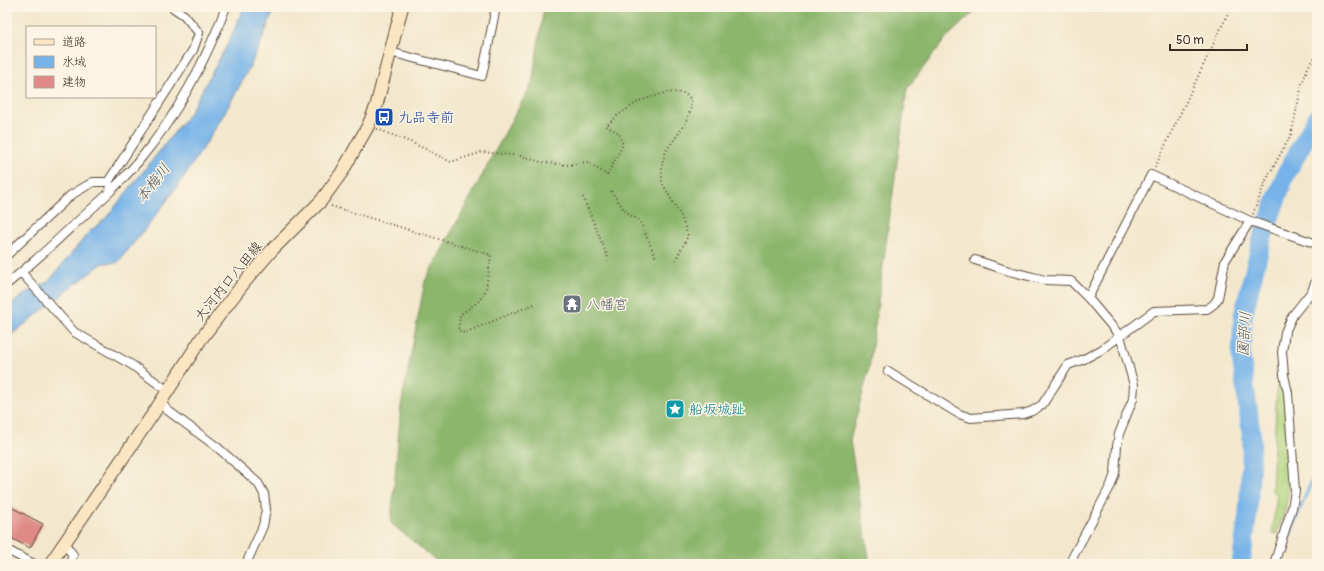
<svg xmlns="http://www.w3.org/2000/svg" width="1324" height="571" viewBox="0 0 1324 571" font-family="Pangolin,'Klee One',sans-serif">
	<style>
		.green { fill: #afd47d; stroke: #757f4e }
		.forest { fill: #8bb66c; stroke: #637045 }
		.water { fill: #77b3e8; stroke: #596e83 }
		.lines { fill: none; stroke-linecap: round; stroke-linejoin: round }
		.stream { stroke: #77b3e8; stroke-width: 3 }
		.river { stroke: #77b3e8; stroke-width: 19 }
		.building { fill: #df8a86 }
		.minor-casing { stroke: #574638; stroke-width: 10 }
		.secondary-casing { stroke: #574638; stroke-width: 14 }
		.path { stroke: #574638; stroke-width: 2; stroke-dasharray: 1 3; stroke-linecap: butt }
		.minor { stroke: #fff; stroke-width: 8 }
		.secondary { stroke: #fbe6c3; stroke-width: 12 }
		.labels { text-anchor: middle; stroke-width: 3; stroke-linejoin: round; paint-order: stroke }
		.transit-label { font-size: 14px; fill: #164399; stroke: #fcf5e5; text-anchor: start }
		.street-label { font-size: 14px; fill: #3b2a1e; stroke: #fcf5e5 }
		.worship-label { font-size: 14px; fill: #5b616d; stroke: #fcf5e5; text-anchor: start }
		.culture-label { font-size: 14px; fill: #0d838f; stroke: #fcf5e5; text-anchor: start }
		.water-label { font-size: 15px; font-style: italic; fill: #4d535b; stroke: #fcf5e5 }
	</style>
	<rect width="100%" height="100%" fill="#fcf5e5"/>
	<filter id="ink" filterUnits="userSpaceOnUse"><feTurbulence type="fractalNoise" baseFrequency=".025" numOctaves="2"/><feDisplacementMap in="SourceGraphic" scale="8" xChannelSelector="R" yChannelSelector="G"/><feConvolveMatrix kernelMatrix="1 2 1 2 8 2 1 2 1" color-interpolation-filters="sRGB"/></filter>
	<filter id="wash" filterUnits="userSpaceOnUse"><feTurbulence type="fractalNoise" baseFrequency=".012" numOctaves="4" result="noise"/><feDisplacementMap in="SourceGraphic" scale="16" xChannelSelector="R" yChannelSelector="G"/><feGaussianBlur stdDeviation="0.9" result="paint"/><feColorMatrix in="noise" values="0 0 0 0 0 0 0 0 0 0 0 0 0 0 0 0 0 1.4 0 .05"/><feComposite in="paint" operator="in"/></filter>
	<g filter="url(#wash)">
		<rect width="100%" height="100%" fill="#f3e8cd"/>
		<path class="green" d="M1277,386L1283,388L1288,493L1285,510L1276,534L1272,533L1277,494L1272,491Z"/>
		<path class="forest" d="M544,7H979L946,38L907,89L869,369L850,440L870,564H440L391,523L401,406L425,281L532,83Z"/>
		<path class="water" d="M244,7H275C267,27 260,47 250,66C214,137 169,203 117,263H103L7,338V308L29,291L48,282L89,232L106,218L189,114L227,45Z"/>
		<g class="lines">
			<path class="stream" d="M1279,564C1291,532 1303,500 1317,469"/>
			<path class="river" d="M1241,564L1248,513L1252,439L1241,356L1243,316L1262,239L1285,176L1317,117"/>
		</g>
		<g id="blocks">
			<path class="building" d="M7,505L43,524L30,548L7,536Z"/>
		</g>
	</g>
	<g filter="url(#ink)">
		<use href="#blocks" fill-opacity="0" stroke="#574638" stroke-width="1"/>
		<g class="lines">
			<g class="minor-casing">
				<path id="minor" d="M390,52L482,76L496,7
					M112,189L108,182L193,50L199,33L184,15L172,7
					M7,255L71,195L93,182H108
					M975,260L1009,271L1045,280L1071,281L1088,298L1120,336L1134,385L1133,399L1119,434L1117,446L1115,473L1111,485L1069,564
					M22,273L74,332L132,365L168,391
					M7,284C28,267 48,249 68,230C94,207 120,184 142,157C178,113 206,60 226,7
					M1088,298L1151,175L1250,221L1317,244
					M888,371L959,414L971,418L1023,414L1032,411L1042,405L1068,365L1084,359L1101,350L1154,311L1207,309L1214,304L1218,298L1225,261L1250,221
					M161,402L167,410L217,447L258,483L264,494L266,509L263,526L246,564
					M64,543L73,555L70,564
					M7,550L34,564
					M1274,564L1292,508L1295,491L1288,393L1284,375L1282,352L1285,332L1293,315L1312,291L1317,278"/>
			</g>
			<g class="secondary-casing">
				<path id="secondary" d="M50,564L153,414L201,339L243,284L271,251L321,201L342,172L368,126L376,107L402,7"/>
			</g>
			<path class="path" d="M377,129L413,143L451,162L482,152L521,156L541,162L567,165L587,162L607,175L623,145L619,133L606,126L618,115L639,101L668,92L684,93L691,99V108L686,123L666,151L662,164V183L681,216L688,236L674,263
				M1155,167L1231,7
				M611,191L626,212L640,221L656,258
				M583,197L609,260
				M331,206L491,255L486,290L479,301L460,315L458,330L464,333L537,303
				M1253,214L1265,182L1291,135L1302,84L1308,67L1317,55"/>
			<use href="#minor" class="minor"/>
			<use href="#secondary" class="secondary"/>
		</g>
	</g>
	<defs>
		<g id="bus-square" transform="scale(1)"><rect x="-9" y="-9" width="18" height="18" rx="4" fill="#1a4fb4" stroke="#fcf5e5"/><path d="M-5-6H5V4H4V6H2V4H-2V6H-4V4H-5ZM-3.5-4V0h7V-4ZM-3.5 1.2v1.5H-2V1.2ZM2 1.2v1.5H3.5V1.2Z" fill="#fff"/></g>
		<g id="temple-square" transform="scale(1)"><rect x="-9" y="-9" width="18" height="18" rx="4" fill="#6b7280" stroke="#fcf5e5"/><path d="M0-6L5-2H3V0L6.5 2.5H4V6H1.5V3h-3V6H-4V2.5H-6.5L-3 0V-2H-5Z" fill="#fff"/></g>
		<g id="sight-square" transform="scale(1)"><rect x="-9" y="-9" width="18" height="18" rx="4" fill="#0f9aa8" stroke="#fcf5e5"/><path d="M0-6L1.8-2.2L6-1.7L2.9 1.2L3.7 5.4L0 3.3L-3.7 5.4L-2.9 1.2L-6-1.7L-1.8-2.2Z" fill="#fff"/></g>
	</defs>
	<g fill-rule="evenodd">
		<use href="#bus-square" x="384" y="117"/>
		<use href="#temple-square" x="572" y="304"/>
		<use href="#sight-square" x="675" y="409"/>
	</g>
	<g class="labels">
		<g class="transit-label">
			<text x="398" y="122">九品寺前</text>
		</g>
		<g class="street-label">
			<text transform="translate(228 281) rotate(-51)" y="5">大河内口八田線</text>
		</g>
		<g class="worship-label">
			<text x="586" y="309">八幡宮</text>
		</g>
		<g class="culture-label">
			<text x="689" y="414">船坂城趾</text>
		</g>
		<g class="water-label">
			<text transform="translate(153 183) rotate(-52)" y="5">本梅川</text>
			<text transform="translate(1244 334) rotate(-86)" y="5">園部川</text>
		</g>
	</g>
	<rect width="1324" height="571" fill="none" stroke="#fcf5e5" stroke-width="24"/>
	<rect x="26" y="26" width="130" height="72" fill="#fcf5e5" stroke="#afa495"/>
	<rect x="34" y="39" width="20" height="6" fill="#fbe6c3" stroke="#afa495"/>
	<text x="62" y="46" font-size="12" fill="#3b2a1e">道路</text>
	<rect x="34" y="56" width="20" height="12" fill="#77b3e8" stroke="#afa495"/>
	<text x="62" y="66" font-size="12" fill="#3b2a1e">水域</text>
	<rect x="34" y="76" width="20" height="12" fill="#df8a86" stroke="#afa495"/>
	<text x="62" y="86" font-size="12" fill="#3b2a1e">建物</text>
	<path d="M1170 44v6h77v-6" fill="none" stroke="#3b2a1e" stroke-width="2"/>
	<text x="1176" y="44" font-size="12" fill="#3b2a1e" stroke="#fcf5e5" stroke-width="3" paint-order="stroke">50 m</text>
</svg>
